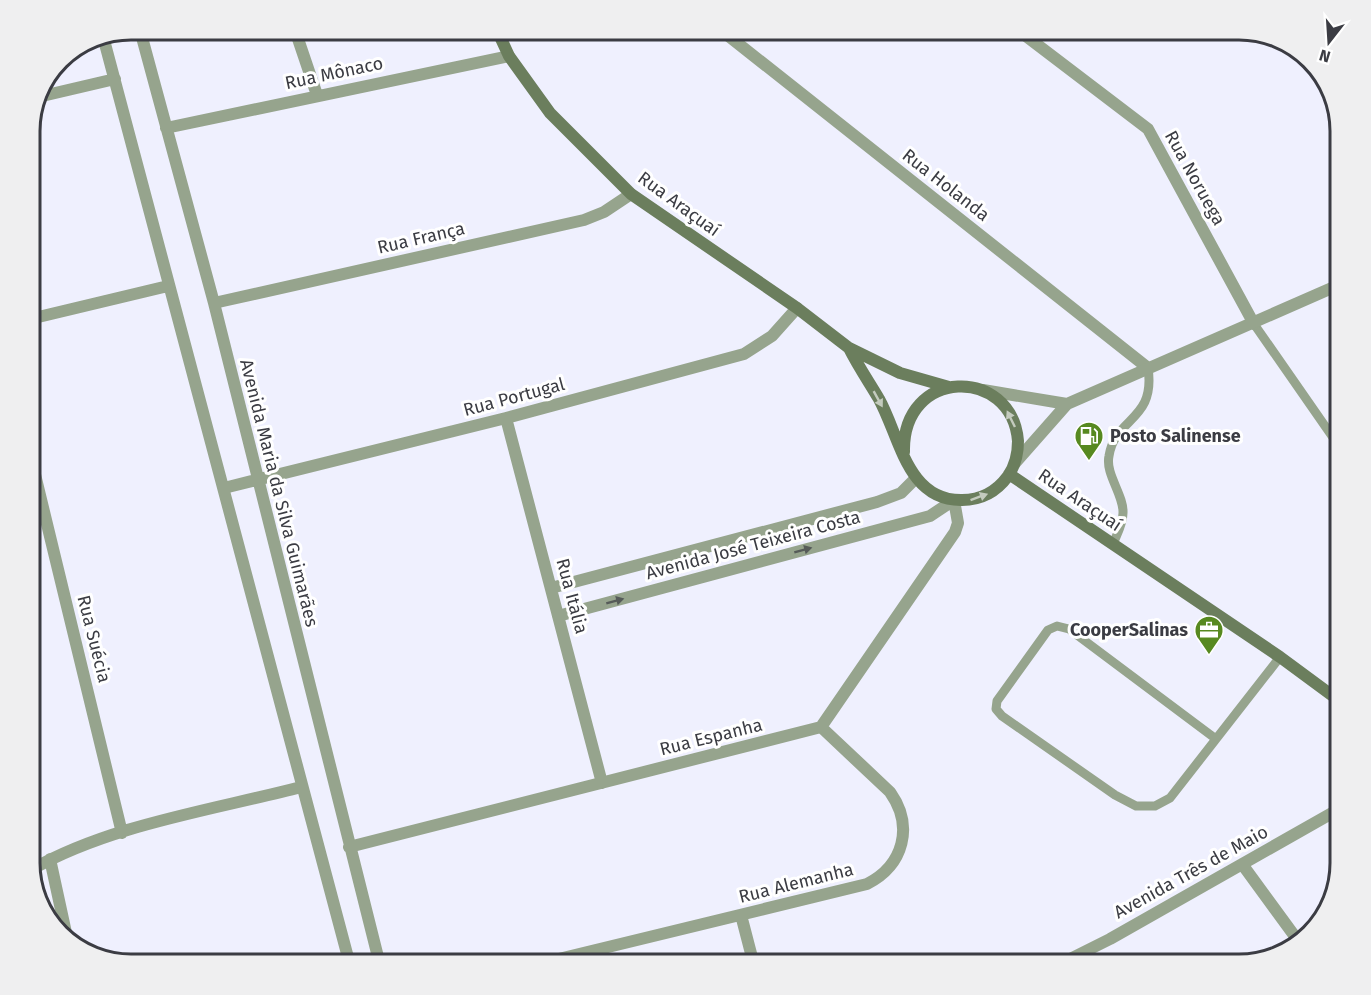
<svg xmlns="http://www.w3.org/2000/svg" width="1371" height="995" viewBox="0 0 1371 995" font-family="'Fira Sans',sans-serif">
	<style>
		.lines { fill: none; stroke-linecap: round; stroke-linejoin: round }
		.service { stroke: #96a48d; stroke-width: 9 }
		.minor { stroke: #96a48d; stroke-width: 12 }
		.tertiary { stroke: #96a48d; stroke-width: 12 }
		.secondary { stroke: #6b7e5d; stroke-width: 12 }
		.oneway { fill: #c4cbbe }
		.oneway2 { fill: #565b59 }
		.labels { text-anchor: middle; stroke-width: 6; stroke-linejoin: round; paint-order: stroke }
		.street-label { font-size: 18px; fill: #3b3c43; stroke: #fff }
		.poi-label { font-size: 18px; font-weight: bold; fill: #3b3c43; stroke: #fff; text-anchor: start }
		.rim { fill: none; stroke: #3b3c43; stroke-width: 3 }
	</style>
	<rect width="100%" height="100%" fill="#eff0fe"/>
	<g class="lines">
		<path class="service" d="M1254,324L1341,449
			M1113,544C1117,534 1123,524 1123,513C1124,495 1105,474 1109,456C1115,417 1156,421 1148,368
			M1216,739L1069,629L1057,626L1048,630L997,701L996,709L1002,716L1115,795L1136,806H1155L1170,798L1280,657"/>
		<path class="minor" d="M140,30L214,303L380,965
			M295,30L317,95
			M721,30L1148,368
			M1018,30L1148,129L1254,324
			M104,40L350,965
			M38,97L115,79
			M166,128L509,56
			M214,303L584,220L604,212L631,194
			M30,319L168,286
			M506,418L602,783
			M30,454L122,833
			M224,488L506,418L744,354L772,336L797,308
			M551,588L877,502L901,493L915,479
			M349,847L821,727L955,532L958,523L954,500L930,516L558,616
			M50,859L68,942
			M1242,864L1299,942
			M31,870C109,825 213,810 301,787
			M741,915L754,965
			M534,965L867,884C904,865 914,826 890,792L821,727
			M1058,965L1110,939L1341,808"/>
		<path class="tertiary" d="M983,390L1067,404
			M1015,463L1067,404L1341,284"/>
		<path class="secondary" d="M497,30L509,56L550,113L631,194L797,308L849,348L900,373L949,387
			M849,348C858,366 869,382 879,399C900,437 907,501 962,500C981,500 997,491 1008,476C1015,466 1018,453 1018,441C1012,366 902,367 904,452
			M1009,474L1280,657L1341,702"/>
	</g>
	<defs><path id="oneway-solid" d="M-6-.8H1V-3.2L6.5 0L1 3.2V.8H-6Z" transform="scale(1.5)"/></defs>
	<g class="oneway">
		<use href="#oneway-solid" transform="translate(878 399) rotate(61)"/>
		<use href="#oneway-solid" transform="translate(1011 419) rotate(-116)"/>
		<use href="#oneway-solid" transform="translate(979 497) rotate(-20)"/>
	</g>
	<g class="oneway2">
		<use href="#oneway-solid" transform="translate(803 550) rotate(-15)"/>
		<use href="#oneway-solid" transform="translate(615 601) rotate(-15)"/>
	</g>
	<defs>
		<g id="fuel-pin" transform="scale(1.5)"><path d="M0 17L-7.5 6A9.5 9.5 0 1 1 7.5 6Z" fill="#578920" stroke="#fff"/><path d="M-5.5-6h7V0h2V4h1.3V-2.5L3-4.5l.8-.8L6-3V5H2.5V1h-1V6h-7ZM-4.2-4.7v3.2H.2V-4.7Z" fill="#fff"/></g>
		<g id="office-pin" transform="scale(1.5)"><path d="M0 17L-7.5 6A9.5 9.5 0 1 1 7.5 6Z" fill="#578920" stroke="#fff"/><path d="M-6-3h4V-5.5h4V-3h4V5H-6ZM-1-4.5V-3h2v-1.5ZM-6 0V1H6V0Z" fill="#fff"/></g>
	</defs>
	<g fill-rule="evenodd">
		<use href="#fuel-pin" x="1089" y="436"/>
		<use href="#office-pin" x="1209" y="630"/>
	</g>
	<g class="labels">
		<g class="street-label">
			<text transform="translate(334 73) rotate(-12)" y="6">Rua Mônaco</text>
			<text transform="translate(1195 178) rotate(61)" y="6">Rua Noruega</text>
			<text transform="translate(946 185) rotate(38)" y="6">Rua Holanda</text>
			<text transform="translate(679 204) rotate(36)" y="6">Rua Araçuaí</text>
			<text transform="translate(421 238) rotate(-13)" y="6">Rua França</text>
			<text transform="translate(514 397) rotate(-15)" y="6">Rua Portugal</text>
			<text transform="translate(279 493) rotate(76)" y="6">Avenida Maria da Silva Guimarães</text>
			<text transform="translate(1080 500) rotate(34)" y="6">Rua Araçuaí</text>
			<text transform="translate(753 545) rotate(-15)" y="6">Avenida José Teixeira Costa</text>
			<text transform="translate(572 596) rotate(75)" y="6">Rua Itália</text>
			<text transform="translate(94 639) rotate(76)" y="6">Rua Suécia</text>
			<text transform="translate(711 737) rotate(-14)" y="6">Rua Espanha</text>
			<text transform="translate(1191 872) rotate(-29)" y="6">Avenida Três de Maio</text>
			<text transform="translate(796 883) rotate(-14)" y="6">Rua Alemanha</text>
		</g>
		<g class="poi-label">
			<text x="1110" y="442">Posto Salinense</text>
			<text x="1188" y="636" text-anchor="end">CooperSalinas</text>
		</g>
	</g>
	<path d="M0 0H1371V995H0ZM131 40H1239A91 91 0 0 1 1330 131V863A91 91 0 0 1 1239 954H131A91 91 0 0 1 40 863V131A91 91 0 0 1 131 40Z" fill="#efeff0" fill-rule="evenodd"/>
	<path class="rim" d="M131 40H1239A91 91 0 0 1 1330 131V863A91 91 0 0 1 1239 954H131A91 91 0 0 1 40 863V131A91 91 0 0 1 131 40Z"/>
	<g transform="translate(1329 42) rotate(197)" stroke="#ffffff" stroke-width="4.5" paint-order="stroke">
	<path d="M0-4.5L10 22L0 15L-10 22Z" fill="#3b3c43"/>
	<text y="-9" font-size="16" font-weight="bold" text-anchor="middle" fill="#3b3c43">N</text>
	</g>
</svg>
